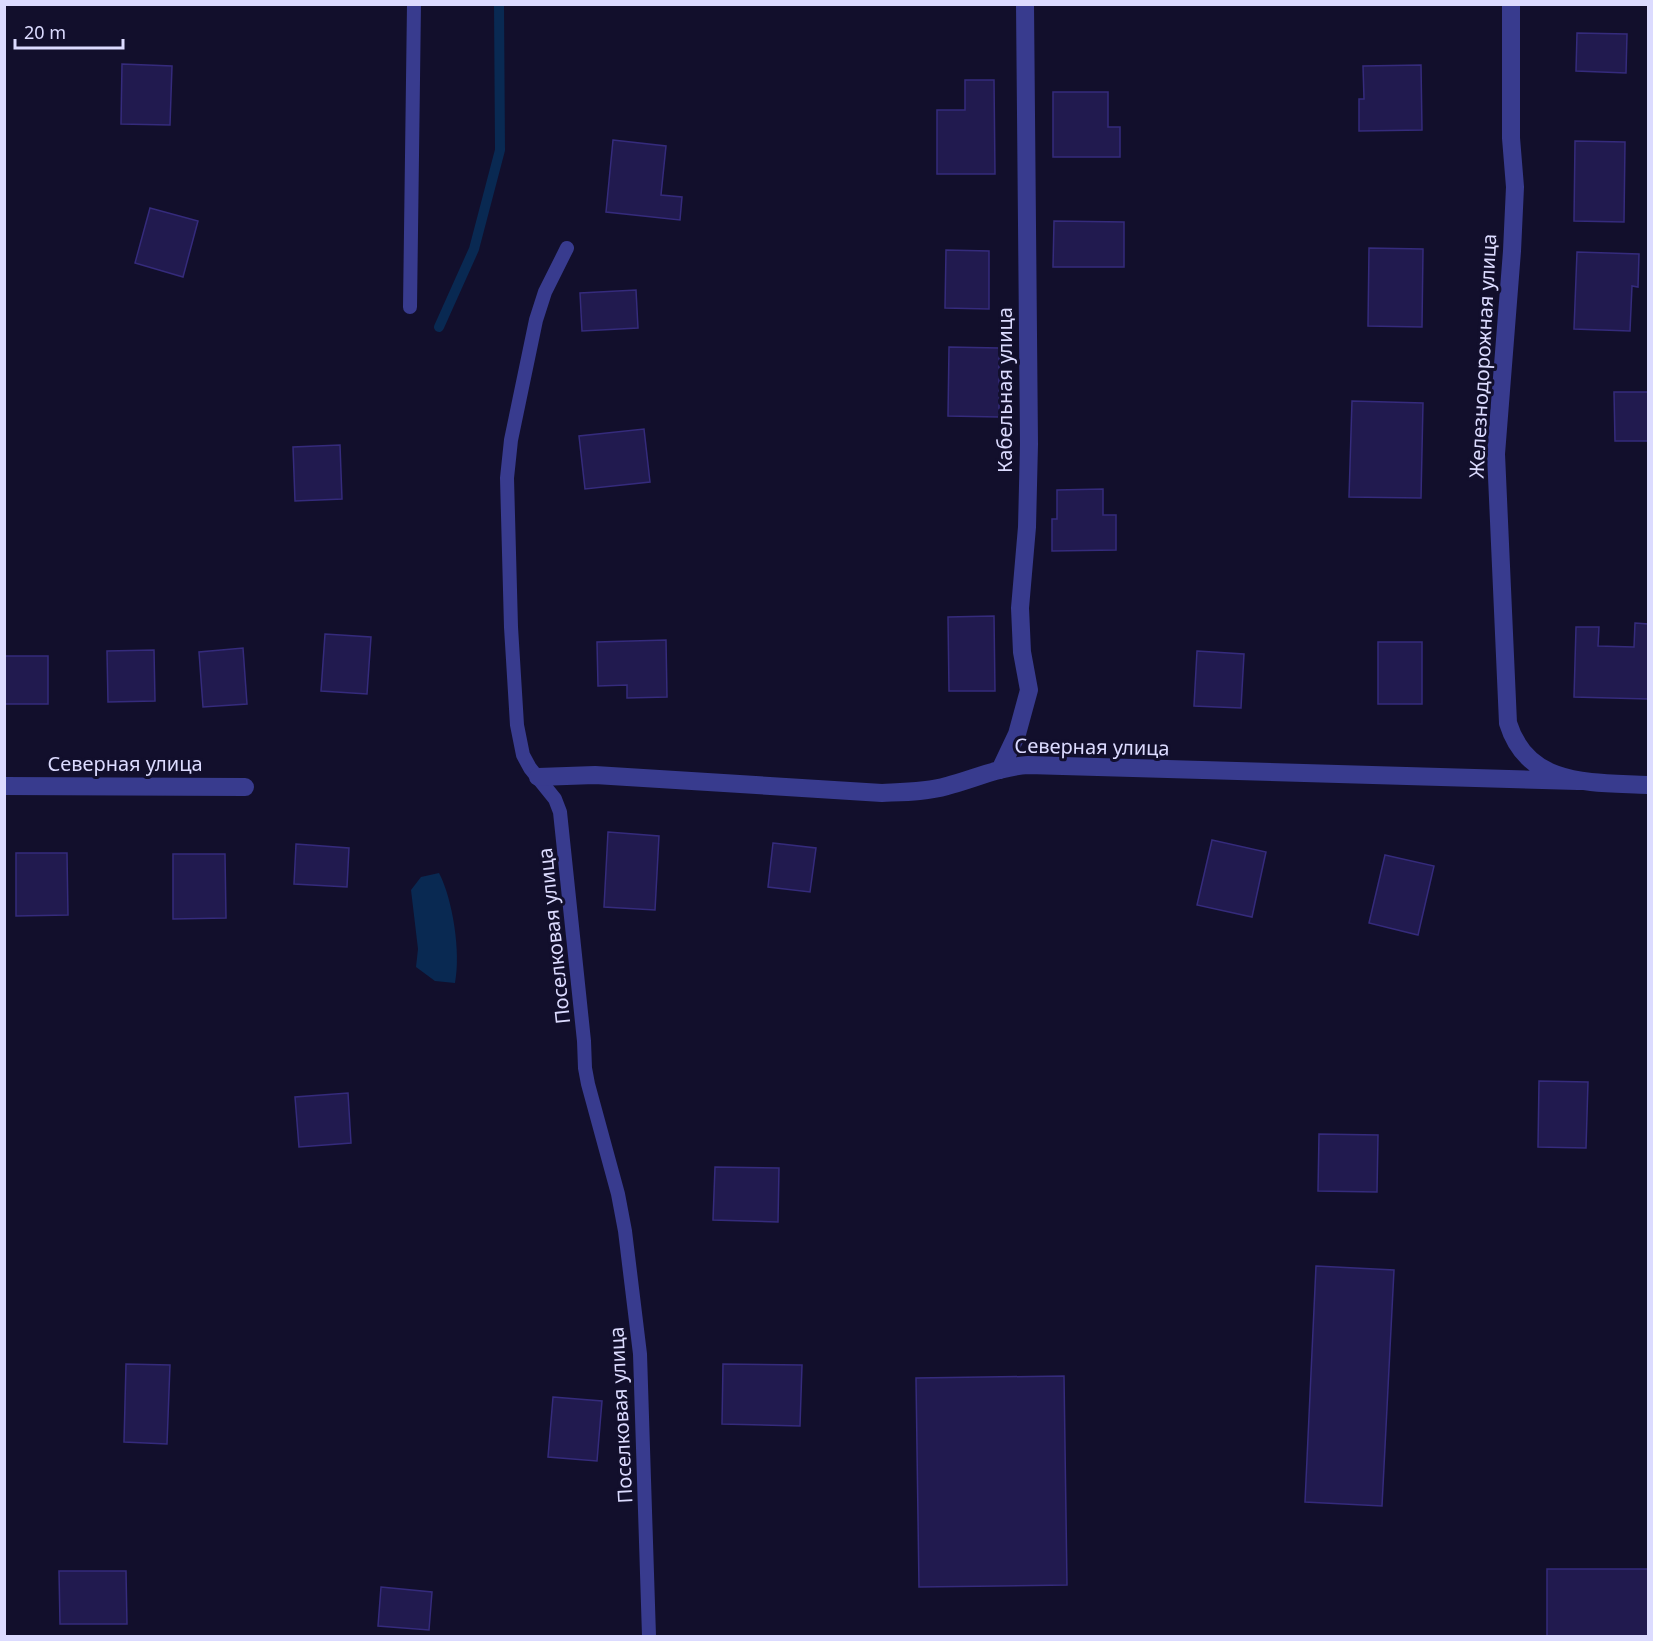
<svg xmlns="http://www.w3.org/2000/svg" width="1653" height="1641" viewBox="0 0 1653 1641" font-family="'Noto Sans',sans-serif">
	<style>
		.water { fill: #092952 }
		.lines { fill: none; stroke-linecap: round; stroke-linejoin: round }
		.stream { stroke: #092952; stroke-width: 10 }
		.building { fill: #211a4f; stroke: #352b7c; stroke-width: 1.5 }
		.lane { stroke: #383b8e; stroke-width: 14 }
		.street { stroke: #383b8e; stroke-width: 18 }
		.labels { text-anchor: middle; stroke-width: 6; stroke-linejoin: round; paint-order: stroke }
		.street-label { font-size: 20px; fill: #dcdbff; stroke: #120f2c }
	</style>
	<rect width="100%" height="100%" fill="#120f2c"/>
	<path class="water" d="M439,873C453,900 461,953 455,983L435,981L416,967L418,949L411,890L421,877Z"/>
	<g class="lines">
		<path class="stream" d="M439,327L474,249L500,150L499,4"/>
	</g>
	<path class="building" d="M1577,33L1627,34L1626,73L1576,71Z
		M122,64L172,66L170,125L121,124Z
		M1421,65L1422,130L1359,131V99H1364L1363,66Z
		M965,80H994L995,174H937V110H965Z
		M1053,92H1108V127H1120V157H1053Z
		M613,140L666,146L661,195L682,197L680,220L606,212Z
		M1575,141L1625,142L1624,222L1574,221Z
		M150,208L198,221L183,277L135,263Z
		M1054,221L1124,222V267H1053Z
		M1369,248L1423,249L1422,327L1368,326Z
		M946,250L989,251V309L945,308Z
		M1577,252L1639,254L1638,287L1632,286L1630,331L1574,329Z
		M636,290L638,328L582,331L580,293Z
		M949,347L999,348V417L948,416Z
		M1614,392H1648V441H1615Z
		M1352,401L1423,403L1421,498L1349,497Z
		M644,429L650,482L585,489L579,436Z
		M340,445L342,499L295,501L293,447Z
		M1103,489V515H1116V550L1052,551V519H1057V490Z
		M994,616L995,691H949L948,617Z
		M1635,623L1648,624V699L1574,697L1576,627H1599L1598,646L1634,647Z
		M325,634L371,637L367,694L321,691Z
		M666,640L667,697L627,698V685L598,686L597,642Z
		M1378,642H1422V704H1378Z
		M243,648L247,704L203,707L199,652Z
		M154,650L155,701L108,702L107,651Z
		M1197,651L1244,654L1241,708L1194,706Z
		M4,656H48V704H4Z
		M608,832L659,836L655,910L604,907Z
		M1212,840L1266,852L1252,917L1197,905Z
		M773,843L816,848L810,892L768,887Z
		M296,844L349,848L347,887L294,884Z
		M16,853H67L68,915L16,916Z
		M173,854H225L226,918L173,919Z
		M1385,855L1434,866L1418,935L1369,923Z
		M1539,1081L1588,1082L1586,1148L1538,1147Z
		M348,1093L351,1143L299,1147L295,1097Z
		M1319,1134L1378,1135L1377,1192L1318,1191Z
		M715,1167L779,1168L778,1222L713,1220Z
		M1316,1266L1394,1270L1382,1506L1305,1502Z
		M126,1364L170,1365L167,1444L124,1442Z
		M723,1364L802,1365L800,1426L722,1424Z
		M1064,1376L1067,1585L919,1587L916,1378Z
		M553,1397L602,1401L597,1461L548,1457Z
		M1547,1569H1648V1636H1547Z
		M59,1571H126L127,1624H60Z
		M381,1587L432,1592L429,1630L378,1626Z"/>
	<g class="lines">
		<path class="lane" d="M567,248L545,292L536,320L511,440L507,478L511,627L517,725L523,755L530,768L555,799L560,812L584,1041L585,1068L588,1084L618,1194L625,1231L640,1354L649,1636
			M410,307L414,4"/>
		<path class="street" d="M1511,4V138L1515,187L1512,251L1496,454L1508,723C1528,788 1592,782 1648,785
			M1000,770L1017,734L1029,690L1022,652L1020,608L1027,527L1029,444L1025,4
			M538,777L595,775L882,793C903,792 926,792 947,786C974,779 999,767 1028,765L1578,781
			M4,786L245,787"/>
	</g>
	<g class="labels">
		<g class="street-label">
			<text transform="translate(1483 356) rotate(-87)" y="7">Железнодорожная улица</text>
			<text transform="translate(1005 390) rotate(-90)" y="7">Кабельная улица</text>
			<text transform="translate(1092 747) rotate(1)" y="7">Северная улица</text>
			<text x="125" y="771">Северная улица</text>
			<text transform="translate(554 936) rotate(-96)" y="7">Поселковая улица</text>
			<text transform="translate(621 1415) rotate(-93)" y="7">Поселковая улица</text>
		</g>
	</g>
	<rect width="1653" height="1641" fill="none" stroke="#dcdbff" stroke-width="12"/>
	<path d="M15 39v9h108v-9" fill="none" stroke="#dcdbff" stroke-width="3"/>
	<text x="24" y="39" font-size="18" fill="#dcdbff" stroke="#120f2c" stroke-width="4.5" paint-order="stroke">20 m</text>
</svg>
